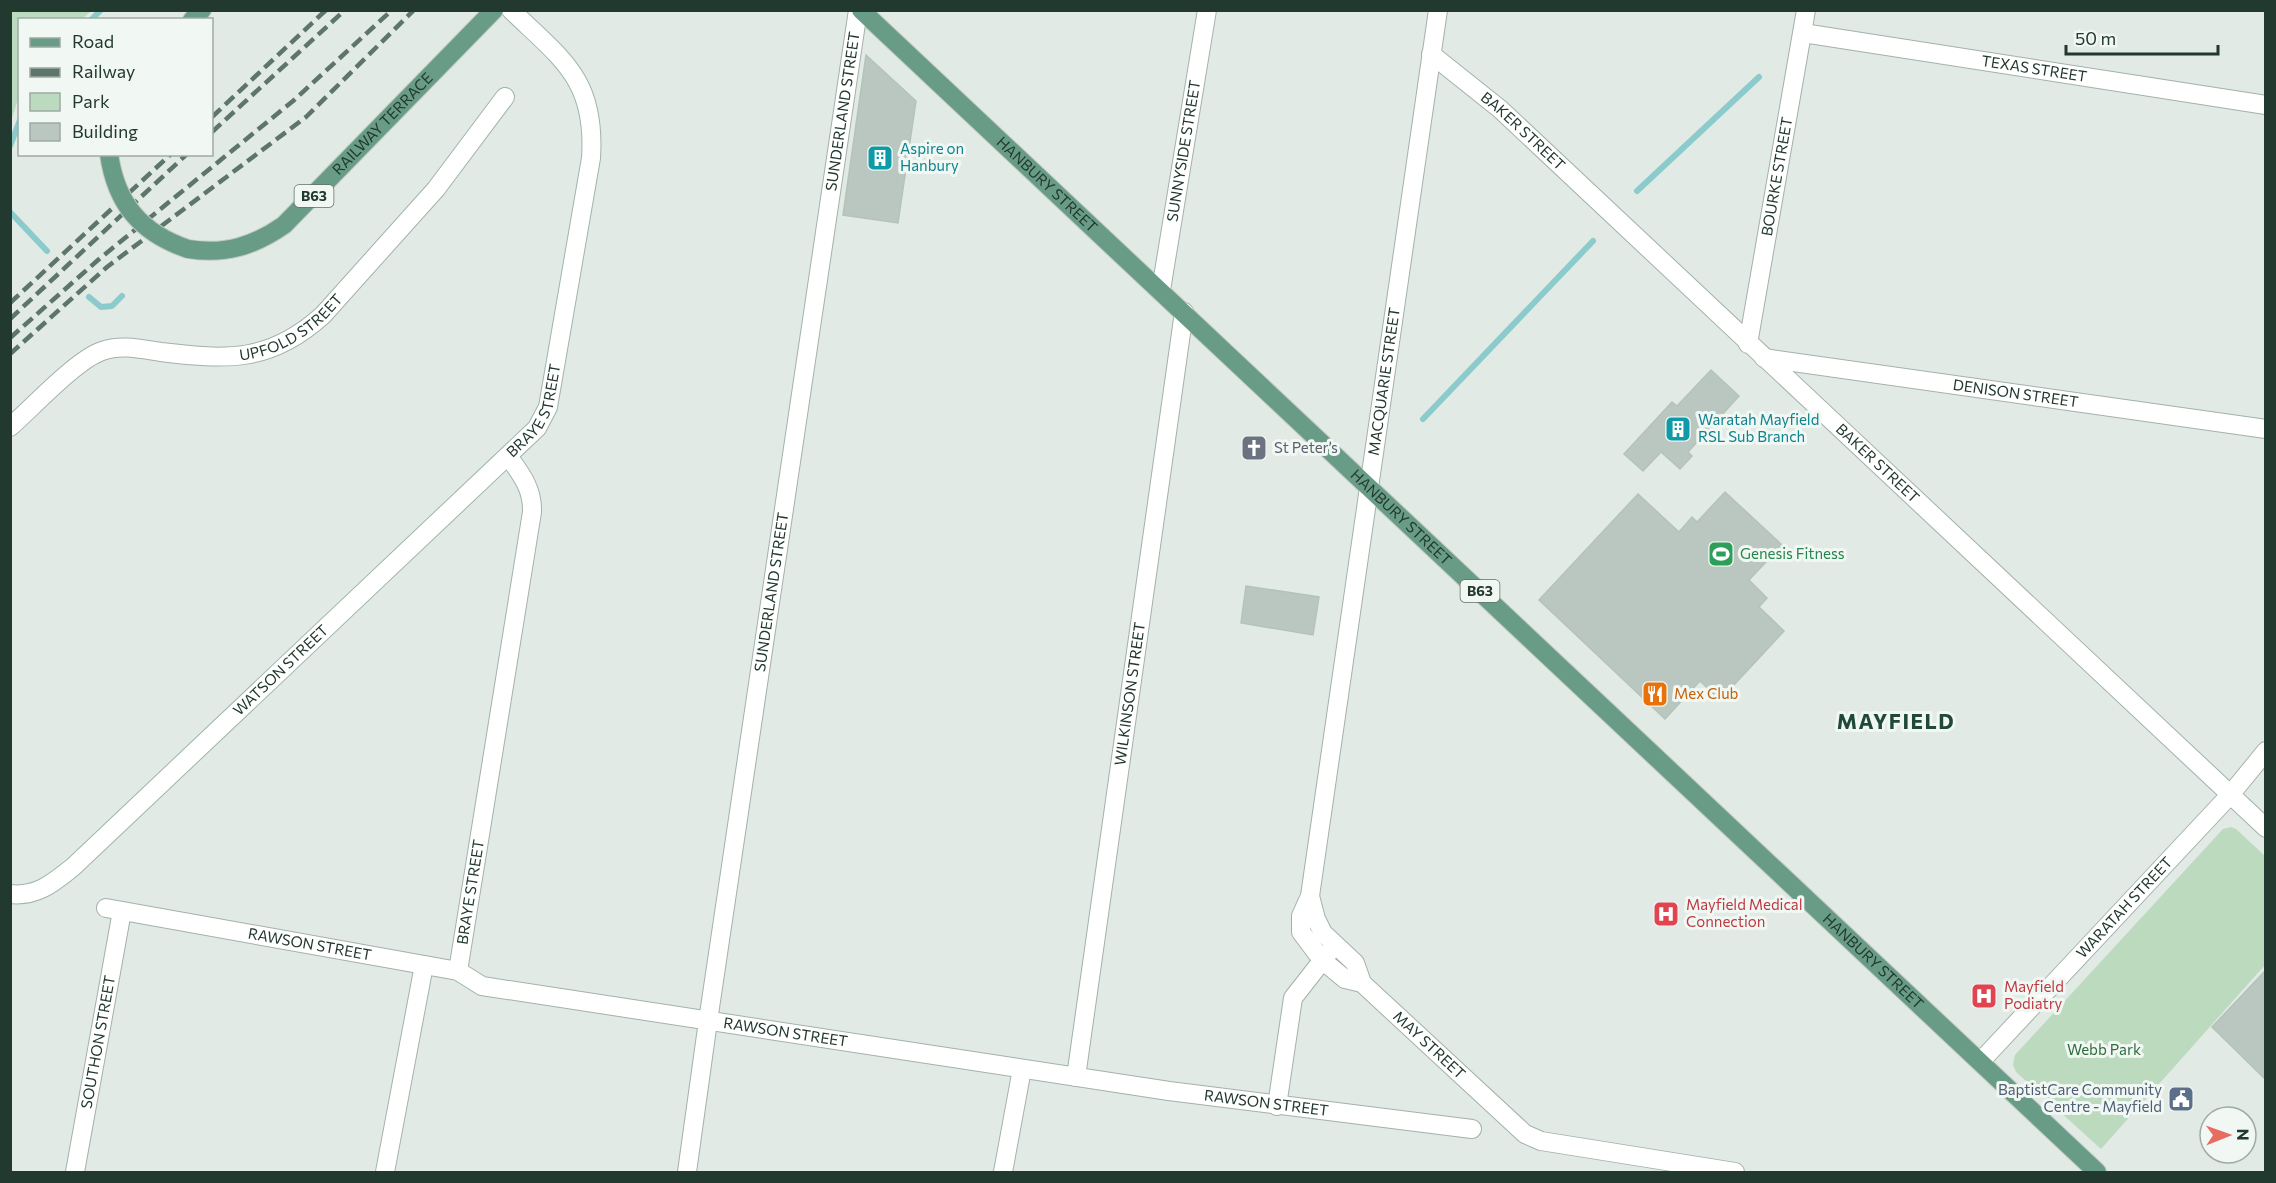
<svg xmlns="http://www.w3.org/2000/svg" width="2276" height="1183" viewBox="0 0 2276 1183" font-family="Commissioner,sans-serif">
	<style>
		.green { fill: #bbdabe }
		.lines { fill: none; stroke-linecap: round; stroke-linejoin: round }
		.stream { stroke: #8ccbcb; stroke-width: 6 }
		.building { fill: #b9c7c0; stroke: #b4c3ba; stroke-width: 1.5 }
		.street-casing { stroke: #a4b1aa; stroke-width: 20 }
		.secondary-casing { stroke: #a0b5aa; stroke-width: 20 }
		.primary-casing { stroke: #c1c8c5; stroke-width: 20 }
		.street { stroke: #fff; stroke-width: 18 }
		.secondary { stroke: #fff; stroke-width: 18 }
		.primary { stroke: #689c87; stroke-width: 18 }
		.rail { stroke: #5d756b; stroke-width: 4.5; stroke-dasharray: 12 6; stroke-linecap: butt }
		.primary-bridge-casing { stroke: #c1c8c5; stroke-width: 20; stroke-linecap: butt }
		.primary-bridge { stroke: #689c87; stroke-width: 18 }
		.labels { text-anchor: middle; stroke-width: 6; stroke-linejoin: round; paint-order: stroke }
		.shield { fill: #f1f7f3; stroke: #60726a; stroke-width: 1.5 }
		.shield-label { font-size: 14px; font-weight: bold; fill: #22392f }
		.street-label { font-size: 15px; fill: #22392f; stroke: #f1f7f3 }
		.culture-label { font-size: 15px; fill: #0d838f; stroke: #f1f7f3; text-anchor: start }
		.worship-label { font-size: 15px; fill: #5b616d; stroke: #f1f7f3; text-anchor: start }
		.leisure-label { font-size: 15px; fill: #27864d; stroke: #f1f7f3; text-anchor: start }
		.food-label { font-size: 15px; fill: #c56008; stroke: #f1f7f3; text-anchor: start }
		.health-label { font-size: 15px; fill: #be3a42; stroke: #f1f7f3; text-anchor: start }
		.park-label { font-size: 15px; fill: #306d3e; stroke: #f1f7f3 }
		.service-label { font-size: 15px; fill: #4e5e75; stroke: #f1f7f3; text-anchor: end }
		.district-label { font-size: 21px; font-weight: bold; letter-spacing: 1.5px; fill: #204939; stroke: #f1f7f3 }
	</style>
	<rect width="100%" height="100%" fill="#e1eae4"/>
	<path class="green" d="M11,10L91,11L82,19L20,20L19,96L11,121Z
		M2231,827L2236,829L2265,856V965L2101,1149L2016,1072L2013,1065L2015,1055L2223,829Z"/>
	<g class="lines">
		<path class="stream" d="M91,20L101,10
			M10,146L20,120
			M1637,191L1759,77
			M10,212L47,251
			M89,297L101,307L112,306L122,296
			M1423,419L1593,241"/>
	</g>
	<path class="building" d="M866,55L916,101L898,223L843,215Z
		M1711,370L1739,396L1688,452L1692,456L1680,469L1661,452L1643,471L1624,454L1672,402L1677,406Z
		M1725,492L1782,545L1749,580L1767,598L1759,607L1784,631L1720,700L1700,681L1665,719L1539,600L1638,494L1679,532L1692,517L1697,522Z
		M1246,586L1319,597L1313,635L1241,623Z
		M2265,971V1079L2212,1027Z"/>
	<g class="lines">
		<g class="street-casing">
			<g id="street">
				<path id="s1" d="M1803,33L2266,105"/>
				<path id="s2" d="M1431,54L1500,109L2266,828"/>
				<path id="s3" d="M1161,290L1207,10"/>
				<path id="s4" d="M1748,344L1806,10"/>
				<path id="s5" d="M1764,358L2266,429"/>
				<path id="s6" d="M10,427C33,407 76,360 102,351C121,344 141,349 161,352C227,360 270,363 323,315L436,189L505,97"/>
				<path id="s7" d="M1310,896L1316,919L1323,933L1355,963L1362,983L1525,1134L1541,1141L1735,1172"/>
				<path id="s8" d="M106,908L458,971L482,986L1169,1091L1472,1129"/>
				<path id="s9" d="M458,971L532,512C533,489 521,474 508,456"/>
				<path id="s10" d="M1362,983L1345,979L1322,960L1301,932V916L1310,896L1438,10"/>
				<path id="s11" d="M1981,1061L2230,795L2266,751"/>
				<path id="s12" d="M1076,1077L1184,312"/>
				<path d="M1277,1106L1293,998L1329,952"/>
				<path id="s13" d="M75,1172L122,911"/>
				<path d="M385,1172L424,965"/>
				<path id="s14" d="M687,1172L708,1021L858,10"/>
				<path d="M1003,1172L1022,1069"/>
			</g>
		</g>
		<g class="secondary-casing">
			<g id="secondary">
				<path id="s15" d="M10,894C37,897 53,883 73,867L537,428L548,407L591,158C596,80 563,60 511,10"/>
			</g>
		</g>
		<g class="primary-casing">
			<g id="primary">
				<path id="s16" d="M861,10L2097,1172"/>
				<path d="M192,20L202,10"/>
				<path id="s17" d="M188,249C225,255 254,246 284,225L494,10"/>
			</g>
		</g>
		<use href="#street" class="street"/>
		<use href="#secondary" class="secondary"/>
		<use href="#primary" class="primary"/>
		<path class="rail" d="M212,117L326,10
			M212,132L345,10
			M10,303L171,154
			M10,319L187,154
			M10,338L98,260L293,101L392,10
			M10,354L107,267L306,117L414,10"/>
		<g class="primary-bridge-casing">
			<path id="primary-bridge" d="M109,154C116,204 141,233 188,249"/>
		</g>
		<use href="#primary-bridge" class="primary-bridge"/>
	</g>
	<defs>
		<g id="building-square" transform="scale(1.35)"><rect x="-9" y="-9" width="18" height="18" rx="4" fill="#0f9aa8" stroke="#f1f7f3"/><path d="M-4-6H4V6H1V3H-1V6H-4ZM-2.5-4.3h1.7v1.8h-1.7ZM.8-4.3h1.7v1.8H.8ZM-2.5-1h1.7V.8h-1.7ZM.8-1h1.7V.8H.8Z" fill="#fff"/></g>
		<g id="church-square" transform="scale(1.35)"><rect x="-9" y="-9" width="18" height="18" rx="4" fill="#6b7280" stroke="#f1f7f3"/><path d="M-1.2-6h2.4v3.5h3.3v2.4h-3.3V6h-2.4V-.1h-3.3v-2.4h3.3Z" fill="#fff"/></g>
		<g id="stadium-square" transform="scale(1.35)"><rect x="-9" y="-9" width="18" height="18" rx="4" fill="#2e9e5b" stroke="#f1f7f3"/><path d="M0-5a6.5 5 0 1 0 0 10a6.5 5 0 1 0 0-10ZM-3.5-1.8h7v3.6h-7Z" fill="#fff"/></g>
		<g id="restaurant-square" transform="scale(1.35)"><rect x="-9" y="-9" width="18" height="18" rx="4" fill="#e8710a" stroke="#f1f7f3"/><path d="M-5-6h1v4h1v-4h1v4h1v-4h1v5L-1.5 .5V6h-2V.5L-5-1ZM5-6V6H3V1.5H1.5Q1.5-4 5-6Z" fill="#fff"/></g>
		<g id="hospital-square" transform="scale(1.35)"><rect x="-9" y="-9" width="18" height="18" rx="4" fill="#e0444e" stroke="#f1f7f3"/><path d="M-5-5h3v3.5h4V-5h3V5h-3V1.5h-4V5h-3Z" fill="#fff"/></g>
		<g id="civic-square" transform="scale(1.35)"><rect x="-9" y="-9" width="18" height="18" rx="4" fill="#5c6f8a" stroke="#f1f7f3"/><path d="M-.6-6.5H3V-4.5H.6V-3L4-1V1h2V6H-6V1h2V-1L-.6-3ZM-1.2 2.5V6h2.4V2.5Z" fill="#fff"/></g>
	</defs>
	<g fill-rule="evenodd">
		<use href="#building-square" x="880" y="158"/>
		<use href="#building-square" x="1678" y="429"/>
		<use href="#church-square" x="1254" y="448"/>
		<use href="#stadium-square" x="1721" y="554"/>
		<use href="#restaurant-square" x="1655" y="694"/>
		<use href="#hospital-square" x="1666" y="914"/>
		<use href="#hospital-square" x="1984" y="996"/>
		<use href="#civic-square" x="2181" y="1099"/>
	</g>
	<g class="labels">
		<g class="shield">
			<rect x="294.5" y="185" width="39" height="22" rx="4.5"/>
			<rect x="1460.5" y="580" width="39" height="22" rx="4.5"/>
		</g>
		<g class="shield-label">
			<text x="314" y="201">B63</text>
			<text x="1480" y="596">B63</text>
		</g>
		<g class="street-label">
			<text dy="5" stroke="none"><textPath href="#s1" startOffset="234">TEXAS STREET</textPath></text>
			<text dy="5" stroke="none"><textPath href="#s14" startOffset="1072">SUNDERLAND STREET</textPath></text>
			<text dy="5" stroke="none"><textPath href="#s17" startOffset="243">RAILWAY TERRACE</textPath></text>
			<text dy="5" stroke="none"><textPath href="#s2" startOffset="120">BAKER STREET</textPath></text>
			<text dy="5" stroke="none"><textPath href="#s3" startOffset="141">SUNNYSIDE STREET</textPath></text>
			<text dy="5" stroke="none"><textPath href="#s4" startOffset="170">BOURKE STREET</textPath></text>
			<text dy="5" stroke="none"><textPath href="#s16" startOffset="255">HANBURY STREET</textPath></text>
			<text dy="5" stroke="none"><textPath href="#s6" startOffset="318">UPFOLD STREET</textPath></text>
			<text dy="5" stroke="none"><textPath href="#s10" startOffset="640">MACQUARIE STREET</textPath></text>
			<text dy="5" stroke="none"><textPath href="#s5" startOffset="254">DENISON STREET</textPath></text>
			<text dy="5" stroke="none"><textPath href="#s15" startOffset="724">BRAYE STREET</textPath></text>
			<text dy="5" stroke="none"><textPath href="#s2" startOffset="606">BAKER STREET</textPath></text>
			<text dy="5" stroke="none"><textPath href="#s16" startOffset="741">HANBURY STREET</textPath></text>
			<text dy="5" stroke="none"><textPath href="#s14" startOffset="586">SUNDERLAND STREET</textPath></text>
			<text dy="5" stroke="none"><textPath href="#s15" startOffset="357">WATSON STREET</textPath></text>
			<text dy="5" stroke="none"><textPath href="#s12" startOffset="387">WILKINSON STREET</textPath></text>
			<text dy="5" stroke="none"><textPath href="#s9" startOffset="80">BRAYE STREET</textPath></text>
			<text dy="5" stroke="none"><textPath href="#s11" startOffset="210">WARATAH STREET</textPath></text>
			<text dy="5" stroke="none"><textPath href="#s8" startOffset="207">RAWSON STREET</textPath></text>
			<text dy="5" stroke="none"><textPath href="#s16" startOffset="1389">HANBURY STREET</textPath></text>
			<text dy="5" stroke="none"><textPath href="#s8" startOffset="693">RAWSON STREET</textPath></text>
			<text dy="5" stroke="none"><textPath href="#s13" startOffset="132">SOUTHON STREET</textPath></text>
			<text dy="5" stroke="none"><textPath href="#s7" startOffset="196">MAY STREET</textPath></text>
			<text dy="5" stroke="none"><textPath href="#s8" startOffset="1179">RAWSON STREET</textPath></text>
		</g>
		<g class="culture-label">
			<text x="900" y="154">Aspire on<tspan x="900" dy="17">Hanbury</tspan></text>
			<text x="1698" y="425">Waratah Mayfield<tspan x="1698" dy="17">RSL Sub Branch</tspan></text>
		</g>
		<g class="worship-label">
			<text x="1274" y="453">St Peter’s</text>
		</g>
		<g class="leisure-label">
			<text x="1740" y="559">Genesis Fitness</text>
		</g>
		<g class="food-label">
			<text x="1674" y="699">Mex Club</text>
		</g>
		<g class="health-label">
			<text x="1686" y="910">Mayfield Medical<tspan x="1686" dy="17">Connection</tspan></text>
			<text x="2004" y="992">Mayfield<tspan x="2004" dy="17">Podiatry</tspan></text>
		</g>
		<g class="park-label">
			<text x="2104" y="1055">Webb Park</text>
		</g>
		<g class="service-label">
			<text x="2162" y="1095">BaptistCare Community<tspan x="2162" dy="17">Centre - Mayfield</tspan></text>
		</g>
		<g class="district-label">
			<text x="1896" y="729">MAYFIELD</text>
		</g>
	</g>
	<rect width="2276" height="1183" fill="none" stroke="#22392f" stroke-width="24"/>
	<rect x="18" y="18" width="195" height="138" fill="#f1f7f3" stroke="#9eaba5" stroke-width="1.5"/>
	<rect x="30" y="38" width="30" height="9" fill="#689c87" stroke="#9eaba5" stroke-width="1.5"/>
	<text x="72" y="48" font-size="18" fill="#22392f">Road</text>
	<rect x="30" y="68" width="30" height="9" fill="#5d756b" stroke="#9eaba5" stroke-width="1.5"/>
	<text x="72" y="78" font-size="18" fill="#22392f">Railway</text>
	<rect x="30" y="93" width="30" height="18" fill="#bbdabe" stroke="#9eaba5" stroke-width="1.5"/>
	<text x="72" y="108" font-size="18" fill="#22392f">Park</text>
	<rect x="30" y="123" width="30" height="18" fill="#b9c7c0" stroke="#9eaba5" stroke-width="1.5"/>
	<text x="72" y="138" font-size="18" fill="#22392f">Building</text>
	<g transform="translate(2228 1135) rotate(89)"><circle r="28" fill="#f1f7f3" stroke="#9eaba5" stroke-width="1.5"/>
	<path d="M0-4.5L10 22L0 15L-10 22Z" fill="#e76d62"/>
	<text y="-9" font-size="16" font-weight="bold" text-anchor="middle" fill="#22392f">N</text>
	</g>
	<path d="M2066 45v9h152v-9" fill="none" stroke="#22392f" stroke-width="3"/>
	<text x="2075" y="45" font-size="18" fill="#22392f" stroke="#f1f7f3" stroke-width="4.5" paint-order="stroke">50 m</text>
</svg>
